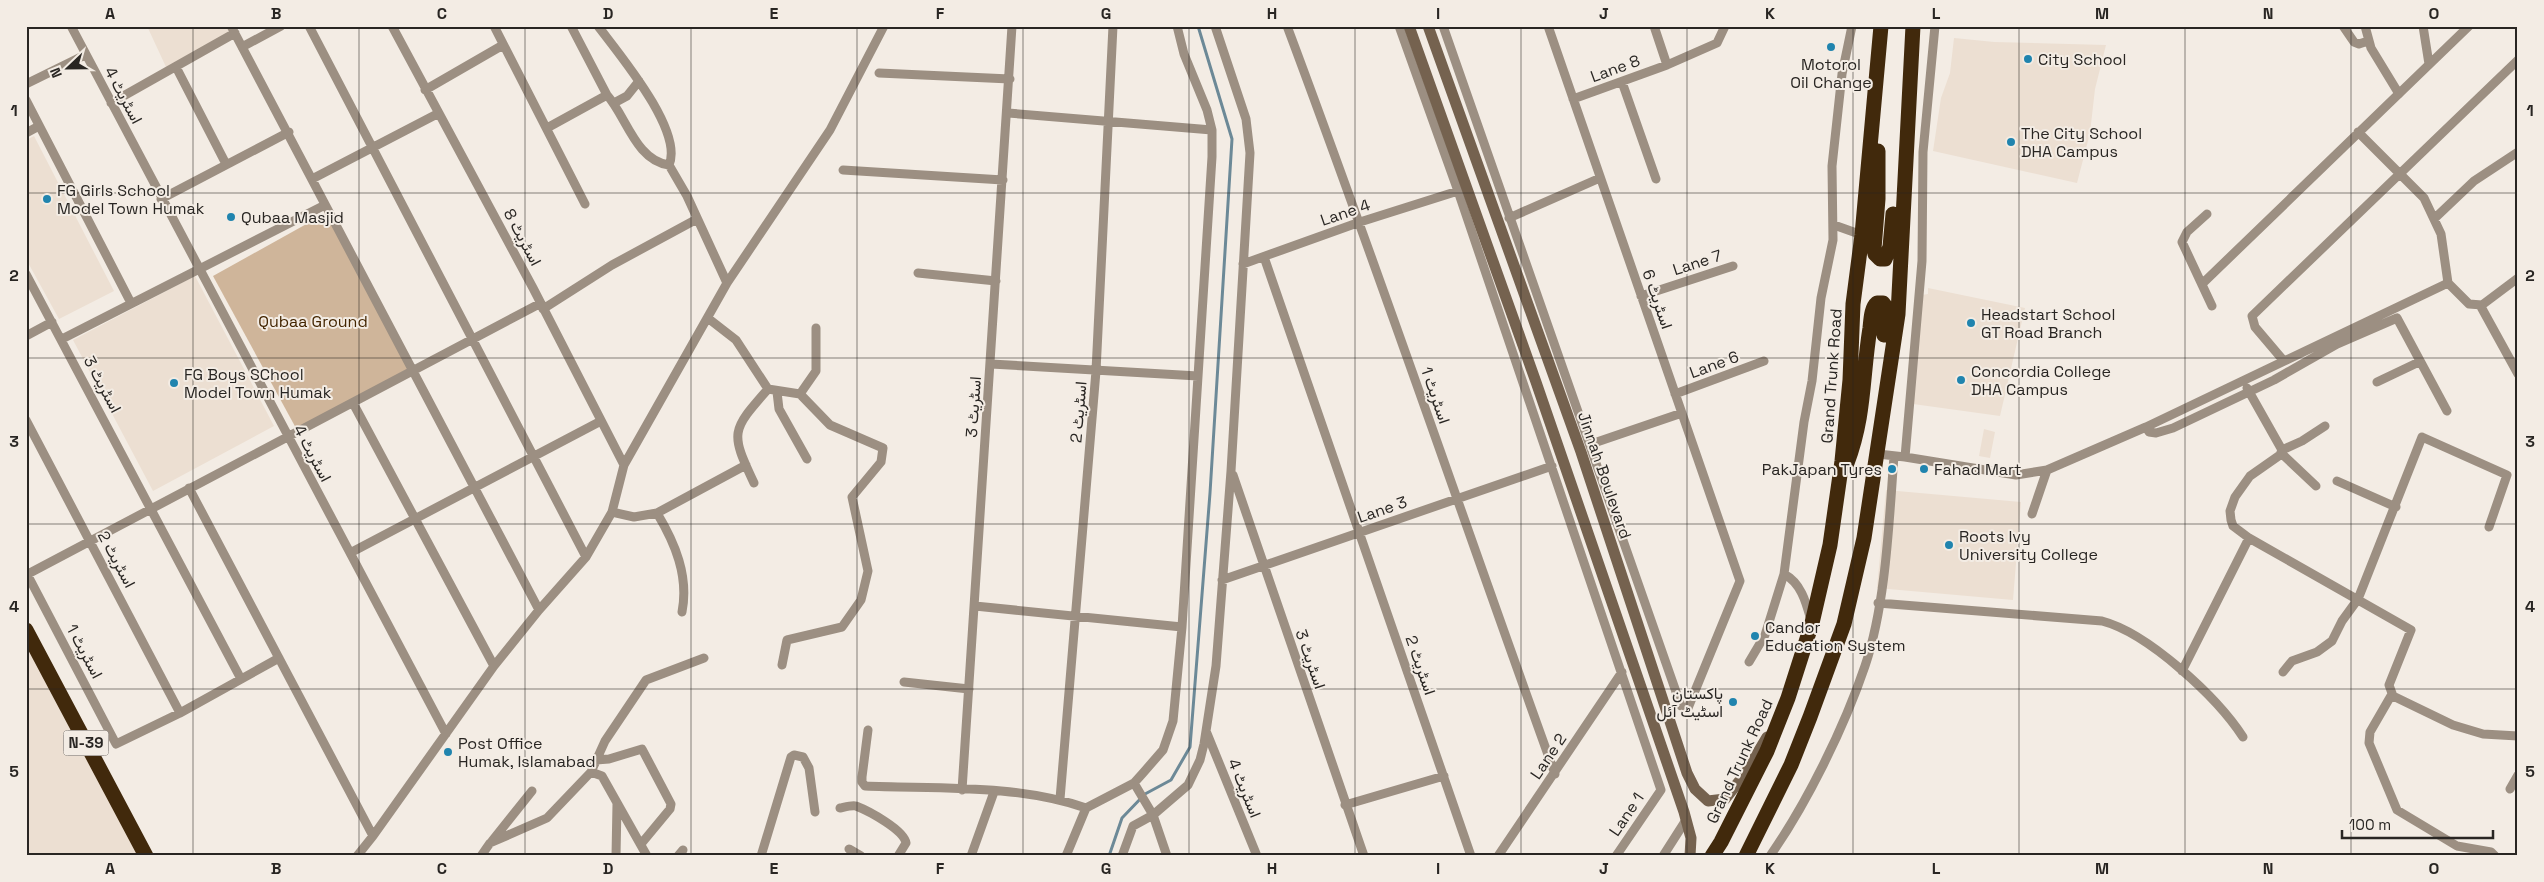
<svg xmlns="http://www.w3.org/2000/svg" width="2544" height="882" viewBox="0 0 2544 882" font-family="'Space Grotesk',Vazirmatn,sans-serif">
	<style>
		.built { fill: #ecdfd2 }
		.green { fill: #cfb59a }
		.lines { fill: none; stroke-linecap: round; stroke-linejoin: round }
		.stream { stroke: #6c8997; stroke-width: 3 }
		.street { stroke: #9c8f82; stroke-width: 9 }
		.secondary { stroke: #75624f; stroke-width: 11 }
		.highway { stroke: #41290c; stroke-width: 15 }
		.grid { fill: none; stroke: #292623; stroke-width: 1; stroke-opacity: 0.55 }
		.poi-dot { fill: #2084ae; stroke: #f3ece4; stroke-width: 2 }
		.labels { text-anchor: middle; stroke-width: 4; stroke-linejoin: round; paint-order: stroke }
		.shield { fill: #f3ece4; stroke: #66615d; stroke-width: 1 }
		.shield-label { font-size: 15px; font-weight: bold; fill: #292623 }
		.poi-label { font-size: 16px; fill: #292623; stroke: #f3ece4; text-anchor: start }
		.street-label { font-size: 16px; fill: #292623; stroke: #f3ece4 }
		.park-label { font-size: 16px; fill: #432500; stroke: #f3ece4 }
		.neatline { fill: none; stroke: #292623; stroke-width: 2 }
		.grid-label { font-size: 16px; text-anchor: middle; font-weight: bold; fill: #292623 }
	</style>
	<rect width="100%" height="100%" fill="#f3ece4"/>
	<path class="built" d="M147,26H226L230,33L166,67Z
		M1954,38L1994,42L2106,45L2095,89L2090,133L2077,183L1933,151L1941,98L1950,73Z
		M34,136L114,291L59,319L26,259V140Z
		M195,276L274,426L153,491L73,340Z
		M1928,288L2025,308L2000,416L1913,404L1922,295L1928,294Z
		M1984,429L1995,432L1990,458L1979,456Z
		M1886,490L2021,502L2013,600L1877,588Z
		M26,636L141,856H26Z"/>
	<path class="green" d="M328,212L413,366L297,430L213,276Z"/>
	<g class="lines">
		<path class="stream" d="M1109,856L1122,818L1145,794L1171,780L1190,747L1210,493L1232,139L1198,26"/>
		<path class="street" d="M71,26L446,734
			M231,26L539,610
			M309,26L586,557
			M392,26L533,288L624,465
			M494,26L585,204
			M598,26C619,54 684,131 669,165C636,161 626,116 607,95
			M1287,26C1380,274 1465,525 1555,774
			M1399,26L1458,191L1661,790L1616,856
			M1443,26L1681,706L1688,708L1740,581L1548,26
			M1654,26L1667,65
			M2343,26L2354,42L2359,44L2368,41
			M2365,26L2371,48L2399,94
			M2423,26L2429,64
			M242,47L281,26
			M176,67L226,164
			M879,73L1010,79
			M1622,82L1656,179
			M26,84L85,55
			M425,90L503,45
			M1573,99L1667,65L1717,43L1725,26
			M26,100L131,303
			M111,103L235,33
			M614,103L627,96L639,81
			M1008,113L1212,130
			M547,128L607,95L571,26
			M2358,132L2424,198L2441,234L2448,283L2469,304L2482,305L2518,278
			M26,133L39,126
			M669,165L687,196L727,283
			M843,170L1003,180
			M312,179L439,113
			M161,199L289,132
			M2207,214L2187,232L2182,242L2212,306
			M1509,218L1600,178
			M2435,218L2474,181L2518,152
			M1834,225L1862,235
			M1264,257L1471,856
			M1243,264L1360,222L1458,191
			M918,273L996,281
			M26,274L241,679
			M2202,284L2469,26
			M1641,296L1733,266
			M2480,305L2518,374
			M543,309L612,265L697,219
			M709,319L736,340L768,389L800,394L830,425L883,448L881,462L852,497L868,571L861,600L842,627L787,640L782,665
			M26,336L52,322
			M62,339L325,205
			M2283,360L2255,327L2252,316L2518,60
			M991,364L1198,376
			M2377,382L2419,362
			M2247,388L2282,450
			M777,392L779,409L807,459
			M800,394L816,371V328
			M1675,394L1764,361
			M353,403L494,666
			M26,420L180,713
			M2325,426L2302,441L2282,450L2280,455L2250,476L2235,497L2230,511L2231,520L2233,526L2249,538L2411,630L2389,685L2393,696L2453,725L2483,734L2518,736
			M2146,427L2149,432L2156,433L2173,428L2274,380L2337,344L2397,318L2447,411
			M1591,444L1682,413
			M2281,453L2316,486
			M1878,454L1905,457L2016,475L2047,470L2146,427L2448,283
			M1905,457L1922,261L1923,152L1935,26
			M1233,475L1364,856
			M2337,481L2396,507
			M754,483C730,432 731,431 768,389
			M189,488L373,836
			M612,512L634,517L657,513L746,465
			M657,513C675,543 689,576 682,612
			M2032,514L2047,470
			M350,553L601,421
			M26,572L116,744L180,713L279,658
			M1784,574C1801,583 1806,602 1811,620
			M26,575L541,303
			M1222,580L1552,466
			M1878,603L2102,621C2148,633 2217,697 2243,737
			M975,606L1182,627
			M1749,662L1765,635L1784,574L1804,422L1812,381L1821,298L1833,240L1832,166L1842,74L1852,26
			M2182,671L2249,538
			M2283,672L2292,661L2317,652L2332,641L2342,621L2358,599L2422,437L2507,475L2489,527
			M904,682L969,689
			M2392,694L2370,732L2369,743L2397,810L2457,846L2491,852L2495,856
			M868,730L862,777V782L865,786C937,789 1017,784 1086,808
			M1206,731L1257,856
			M596,760L609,759L642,749L671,804L670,809L641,844
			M591,772L605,741L646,680L704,658
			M1134,783L1153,815L1167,856
			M2510,789L2518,775
			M962,790L1012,26
			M1060,799L1096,371L1113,26
			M1345,805L1444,776
			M840,808C845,807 852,805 856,806C869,811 904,830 906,843L898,856
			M492,841L532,791
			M849,849L861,856
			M357,856L373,836L494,666L539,610L586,557L612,512L624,465L727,283L830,130L884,26
			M481,856L490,843L547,818L591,772L602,776L647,856
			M616,856L617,804
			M678,856L683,850
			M761,856L791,757L794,755L803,757L809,768L815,812
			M971,856L994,792
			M1066,856L1086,808L1134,783L1143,773L1163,750L1173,721L1182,627L1212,157V130L1207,110L1184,54L1177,26
			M1122,856L1133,826L1153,815L1188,785L1200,760L1204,744L1216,666L1231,471L1250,153L1246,119L1215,26
			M1498,856L1622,672
			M1663,856L1686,820
			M1770,856C1807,803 1844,728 1865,666C1886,604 1889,521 1894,456"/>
		<path class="secondary" d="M1409,26L1536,382L1684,812L1691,838L1690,856
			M1428,26L1581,452L1687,773L1695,789L1708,801L1725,799L1745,774L1767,737"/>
		<path class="highway" d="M1878,151V199L1874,249L1875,254L1880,259H1885L1890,247L1893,214
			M1847,463C1865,416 1862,377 1870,328C1871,320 1871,308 1877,303H1883L1886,307L1884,335
			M26,630L146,856
			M1712,856L1721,842L1767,751L1788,698L1812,623L1830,545L1842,461L1850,380L1853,304L1862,235L1881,26
			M1746,856L1791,765L1810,717L1844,624L1864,538L1898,314L1913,26"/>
	</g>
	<path class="grid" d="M193,26V856M359,26V856M525,26V856M691,26V856M857,26V856M1023,26V856M1189,26V856M1355,26V856M1521,26V856M1687,26V856M1853,26V856M2019,26V856M2185,26V856M2351,26V856M26,193H2518M26,358H2518M26,524H2518M26,689H2518"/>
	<g class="poi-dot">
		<circle cx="1831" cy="47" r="5"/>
		<circle cx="2028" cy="59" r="5"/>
		<circle cx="2011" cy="142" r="5"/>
		<circle cx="47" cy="199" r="5"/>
		<circle cx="231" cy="217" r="5"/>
		<circle cx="1971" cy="323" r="5"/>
		<circle cx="1961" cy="380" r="5"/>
		<circle cx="174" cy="383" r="5"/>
		<circle cx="1892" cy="469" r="5"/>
		<circle cx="1924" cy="469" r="5"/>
		<circle cx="1949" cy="545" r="5"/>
		<circle cx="1755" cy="636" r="5"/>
		<circle cx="1733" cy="702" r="5"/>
		<circle cx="448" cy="752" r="5"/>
	</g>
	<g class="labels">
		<rect class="shield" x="63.5" y="730.5" width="45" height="25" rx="4"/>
		<g class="shield-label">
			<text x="86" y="748">N-39</text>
		</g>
		<g class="poi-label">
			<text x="2038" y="65">City School</text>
			<text x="1831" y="70" text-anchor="middle">Motorol<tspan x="1831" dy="18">Oil Change</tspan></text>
			<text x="2021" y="139">The City School<tspan x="2021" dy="18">DHA Campus</tspan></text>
			<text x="57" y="196">FG Girls School<tspan x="57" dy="18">Model Town Humak</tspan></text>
			<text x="241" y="223">Qubaa Masjid</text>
			<text x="1981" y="320">Headstart School<tspan x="1981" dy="18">GT Road Branch</tspan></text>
			<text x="1971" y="377">Concordia College<tspan x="1971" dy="18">DHA Campus</tspan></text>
			<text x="184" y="380">FG Boys SChool<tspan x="184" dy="18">Model Town Humak</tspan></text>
			<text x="1882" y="475" text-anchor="end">PakJapan Tyres</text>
			<text x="1934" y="475">Fahad Mart</text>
			<text x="1959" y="542">Roots Ivy<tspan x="1959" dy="18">University College</tspan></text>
			<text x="1765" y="633">Candor<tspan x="1765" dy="18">Education System</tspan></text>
			<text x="1723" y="699" text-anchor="end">پاکستان<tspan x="1723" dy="18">اسٹیٹ آئل</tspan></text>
			<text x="458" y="749">Post Office<tspan x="458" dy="18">Humak, Islamabad</tspan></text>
		</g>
		<g class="street-label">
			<text transform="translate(1615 68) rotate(-20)" y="6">Lane 8</text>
			<text transform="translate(124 95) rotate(62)" y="6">اسٹریٹ 4</text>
			<text transform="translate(1345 212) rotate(-19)" y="6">Lane 4</text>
			<text transform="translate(523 237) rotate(62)" y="6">اسٹریٹ 8</text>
			<text transform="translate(1697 262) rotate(-18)" y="6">Lane 7</text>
			<text transform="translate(1658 299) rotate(71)" y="6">اسٹریٹ 6</text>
			<text transform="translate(1714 364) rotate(-20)" y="6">Lane 6</text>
			<text transform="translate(1831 376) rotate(-86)" y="6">Grand Trunk Road</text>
			<text transform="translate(103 384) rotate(62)" y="6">اسٹریٹ 3</text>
			<text transform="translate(1436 395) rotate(71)" y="6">اسٹریٹ 1</text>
			<text transform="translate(973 407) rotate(-86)" y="6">اسٹریٹ 3</text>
			<text transform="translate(1078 412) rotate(-85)" y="6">اسٹریٹ 2</text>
			<text transform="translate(313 453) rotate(62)" y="6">اسٹریٹ 4</text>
			<text transform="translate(1605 475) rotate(71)" y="6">Jinnah Boulevard</text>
			<text transform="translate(1382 509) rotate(-19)" y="6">Lane 3</text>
			<text transform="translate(117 559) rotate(62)" y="6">اسٹریٹ 2</text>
			<text transform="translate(85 651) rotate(62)" y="6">اسٹریٹ 1</text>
			<text transform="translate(1311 659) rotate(71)" y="6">اسٹریٹ 3</text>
			<text transform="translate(1421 665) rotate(71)" y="6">اسٹریٹ 2</text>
			<text transform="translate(1548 756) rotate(-56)" y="6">Lane 2</text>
			<text transform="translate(1739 761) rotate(-65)" y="6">Grand Trunk Road</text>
			<text transform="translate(1245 788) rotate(68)" y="6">اسٹریٹ 4</text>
			<text transform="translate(1626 814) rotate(-56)" y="6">Lane 1</text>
		</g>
		<g class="park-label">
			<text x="313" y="327">Qubaa Ground</text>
		</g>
	</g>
	<rect width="2544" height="882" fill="none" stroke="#f3ece4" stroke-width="55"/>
	<g transform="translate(68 68) rotate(248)" stroke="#f3ece4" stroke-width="4" paint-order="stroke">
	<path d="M0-4L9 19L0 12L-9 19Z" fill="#292623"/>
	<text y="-8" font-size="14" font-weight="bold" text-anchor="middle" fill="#292623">N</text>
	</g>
	<path d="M2342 830v8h151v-8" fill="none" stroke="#292623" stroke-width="2.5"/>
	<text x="2349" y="830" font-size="15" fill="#292623" stroke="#f3ece4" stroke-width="4" paint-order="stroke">100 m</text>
	<rect x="28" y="28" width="2488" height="826" class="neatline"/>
	<g class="grid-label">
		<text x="110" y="19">A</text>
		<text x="276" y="19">B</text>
		<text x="442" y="19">C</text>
		<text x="608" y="19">D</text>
		<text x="774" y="19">E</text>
		<text x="940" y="19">F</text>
		<text x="1106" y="19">G</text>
		<text x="1272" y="19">H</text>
		<text x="1438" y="19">I</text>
		<text x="1604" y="19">J</text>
		<text x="1770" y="19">K</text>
		<text x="1936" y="19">L</text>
		<text x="2102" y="19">M</text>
		<text x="2268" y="19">N</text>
		<text x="2434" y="19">O</text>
		<text x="14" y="116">1</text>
		<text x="2530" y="116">1</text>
		<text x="14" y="281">2</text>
		<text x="2530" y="281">2</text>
		<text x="14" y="447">3</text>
		<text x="2530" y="447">3</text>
		<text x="14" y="612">4</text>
		<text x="2530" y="612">4</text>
		<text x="14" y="777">5</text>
		<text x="2530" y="777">5</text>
		<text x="110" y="874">A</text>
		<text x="276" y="874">B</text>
		<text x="442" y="874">C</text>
		<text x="608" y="874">D</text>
		<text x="774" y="874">E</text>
		<text x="940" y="874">F</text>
		<text x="1106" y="874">G</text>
		<text x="1272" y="874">H</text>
		<text x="1438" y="874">I</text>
		<text x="1604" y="874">J</text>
		<text x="1770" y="874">K</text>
		<text x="1936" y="874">L</text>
		<text x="2102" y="874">M</text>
		<text x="2268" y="874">N</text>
		<text x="2434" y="874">O</text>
	</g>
</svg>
